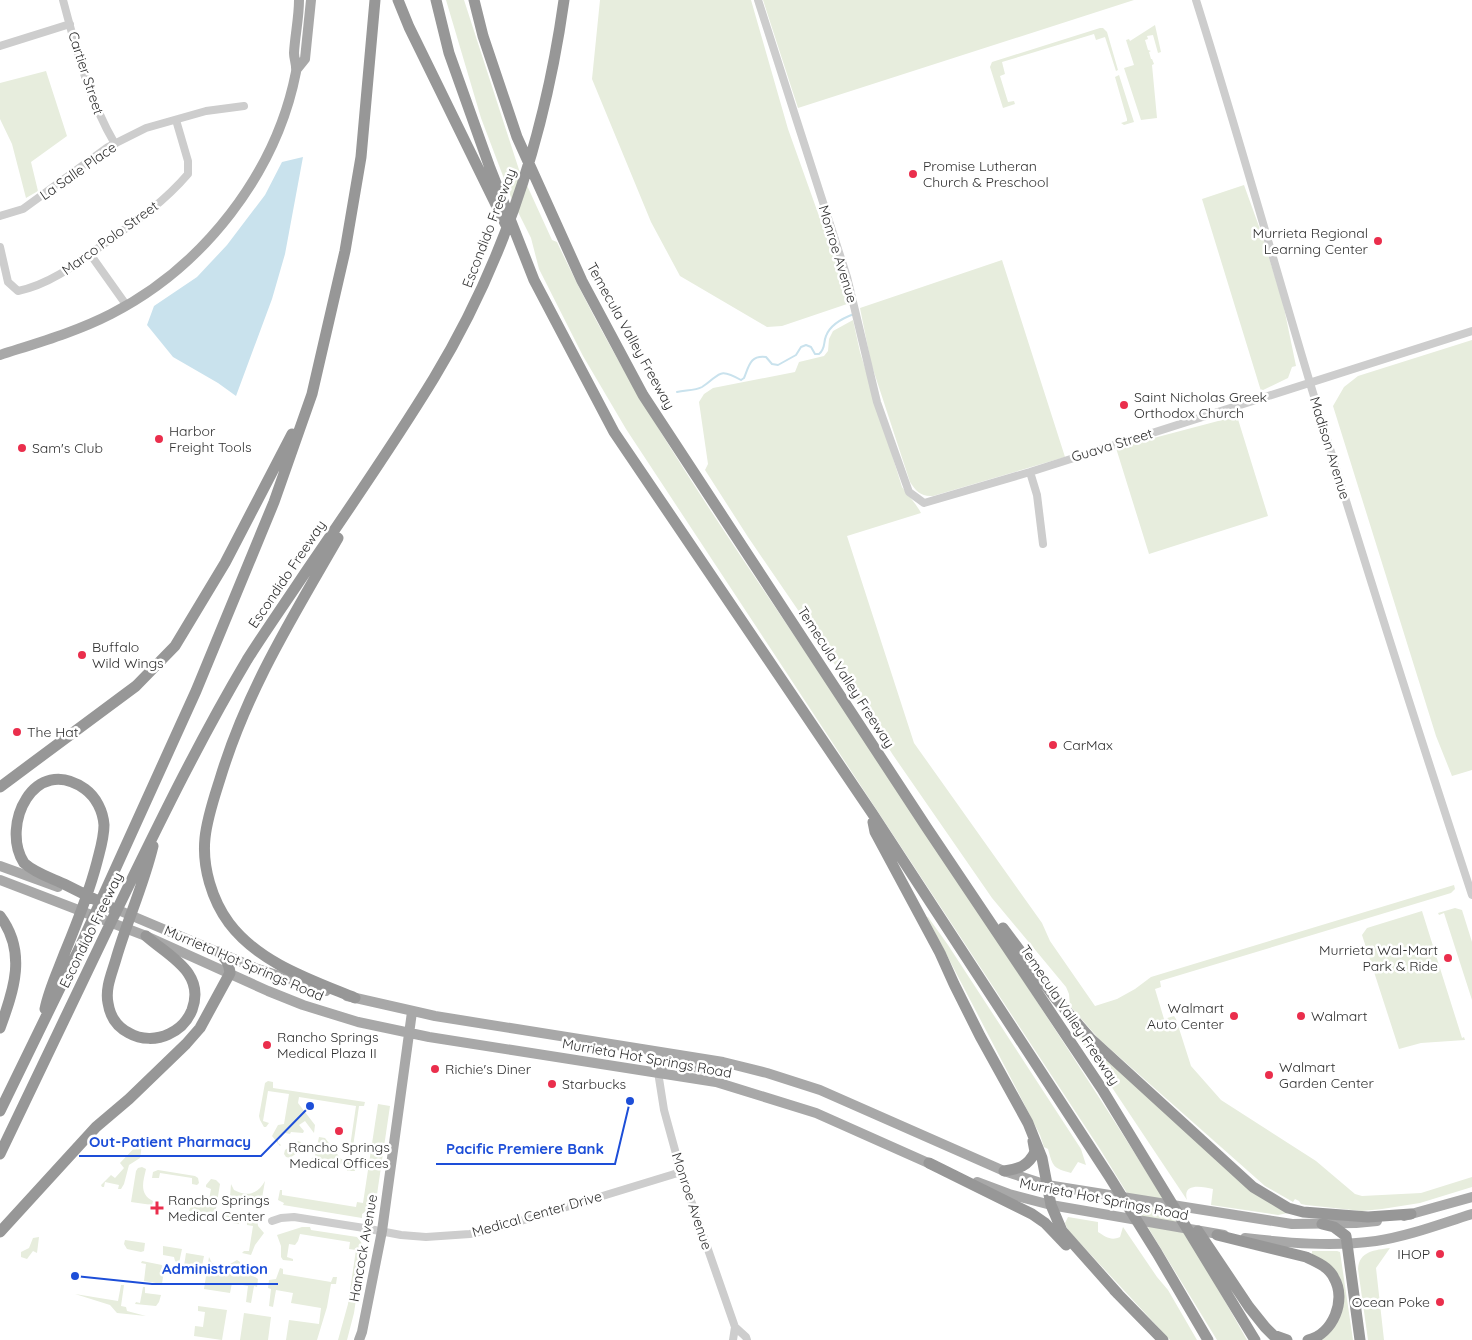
<svg xmlns="http://www.w3.org/2000/svg" width="1472" height="1340" viewBox="0 0 1472 1340" font-family="Quicksand,sans-serif">
	<style>
		.green { fill: #e7eddd }
		.water { fill: #c9e2ed }
		.lines { fill: none; stroke-linecap: round; stroke-linejoin: round }
		.stream { stroke: #c9e2ed; stroke-width: 2 }
		.minor { stroke: #cdcdcd; stroke-width: 8 }
		.major { stroke: #a8a8a8; stroke-width: 10 }
		.highway { stroke: #979797; stroke-width: 11 }
		.poi-dot { fill: #ea2e4c; stroke: #fff; stroke-width: 2 }
		.labels { text-anchor: middle; stroke-width: 5; stroke-linejoin: round; paint-order: stroke }
		.street-label { font-size: 14px; fill: #303030; stroke: #fff }
		.poi-label { font-size: 14px; fill: #303030; stroke: #fff; text-anchor: start }
		.leader { fill: none; stroke: #1d4ed8; stroke-width: 2 }
		.callout-dot { fill: #1d4ed8; stroke: #fff; stroke-width: 2 }
		.callout-label { font-size: 15px; text-anchor: middle; font-weight: bold; fill: #1d4ed8; stroke: #fff; stroke-width: 5; stroke-linejoin: round; paint-order: stroke }
	</style>
	<rect width="100%" height="100%" fill="#fff"/>
	<path class="green" d="M446,0H464L522,179L514,205L481,118Z
		M600,0H751L788,129L850,303L782,326L767,327L680,276L651,222L592,79Z
		M763,0H1134L798,108Z
		M1155,25L1161,52L1158,53L1153,35L1147,36L1148,39L1145,40L1148,50L1151,51L1149,52L1151,59H1152L1154,64L1152,65L1157,118L1141,120L1124,68L1134,65L1126,40L1129,39L1130,41Z
		M1100,28H1103L1107,32L1118,70L1116,71L1105,37L1096,40L1094,34L1002,62L1005,74L1000,76L1008,102L1014,101L1015,104L1003,108L990,67L992,62Z
		M46,71L67,136L31,162L38,191L26,198L12,144L0,119V83Z
		M1119,75L1134,122L1124,125L1121,123L1127,121V119L1115,77Z
		M525,181L552,240L557,242C626,391 722,528 814,665C901,795 988,926 1073,1057C1133,1150 1193,1243 1247,1340H1217L1100,1149L626,429L583,356L539,269L531,238L517,210Z
		M1244,185L1261,232L1283,303L1296,366L1292,367L1288,378L1261,391L1202,199Z
		M1002,260L1065,457L933,496C921,497 916,491 910,482L871,363L860,308Z
		M853,320L860,352L902,487C908,496 916,503 921,513L847,536L914,743L1042,923L1050,941L1095,1006L1117,999L1135,989L1151,977L1454,885L1455,889L1451,893L1160,981L1161,987L1155,989L1164,1019L1174,1016L1176,1019L1191,1066L1221,1100L1316,1161L1355,1194L1362,1196L1421,1193L1472,1177V1187L1420,1203L1382,1209L1362,1211L1306,1205L1301,1204L1299,1201L1295,1199L1293,1202L1265,1186L1099,1039L1070,1006L1069,994L1066,987L992,898L893,755L826,651L748,537L705,470L708,464L699,402L704,394L713,388L795,372L799,362L824,356L828,351L829,339L833,331Z
		M1472,340V770L1452,776L1436,736L1333,406L1344,387L1358,376Z
		M1237,416L1268,516L1149,554L1116,448Z
		M1455,908L1462,910L1472,942V1000L1444,913L1439,915L1438,913Z
		M1422,911L1462,1038L1464,1037L1465,1040L1421,1043L1399,1049L1362,935L1367,928Z
		M927,917H928L948,945L1081,1149L1086,1165L1078,1162L1071,1173C1053,1168 1053,1167 1048,1149L1044,1147L1040,1135L1016,1088Z
		M1072,1024L1288,1213L1278,1215L1211,1205L1213,1189C1203,1187 1182,1182 1187,1200L1073,1029Z
		M268,1081L273,1082V1088L365,1102L364,1106H359L350,1167L355,1168V1171H347L348,1165L311,1159L315,1156L319,1137L325,1138L341,1159L348,1160L356,1106L299,1097L298,1103L315,1125L314,1133L305,1121L299,1125L304,1131L303,1133L291,1132L290,1134L285,1133L278,1140V1143L281,1145L280,1146L272,1136L278,1125L284,1124L289,1094L268,1091L263,1121L269,1123L266,1127H264L260,1120L259,1116L265,1083Z
		M378,1104L390,1106L375,1208H371L362,1214V1218L283,1205L284,1203L278,1200L280,1190H282V1195L356,1207L357,1202L363,1203Z
		M298,1141L301,1142L302,1149L290,1158L286,1157L284,1154L285,1150Z
		M139,1143L142,1145L140,1158L129,1165L124,1184L121,1189H118L119,1185L105,1182L104,1187H102L101,1185L111,1175L115,1178L124,1168L120,1163Z
		M142,1167L146,1169C143,1182 139,1194 153,1201L152,1205L131,1202L136,1171L138,1168Z
		M158,1170L195,1176L198,1178L199,1183L197,1185L192,1184V1178L160,1173L159,1178H152L153,1172Z
		M211,1179L216,1180L220,1184L215,1215L189,1211L190,1208L199,1204L208,1205L211,1189L206,1187V1185Z
		M265,1181L261,1204L232,1200L230,1197L231,1184L234,1190C247,1197 258,1194 265,1181Z
		M226,1211L257,1217L258,1226L264,1233L255,1245L251,1255L242,1253L244,1251H249L253,1226L247,1225V1223L240,1221L239,1224L233,1223V1218L222,1216Z
		M1068,1217L1098,1222V1232C1106,1237 1111,1241 1120,1237L1123,1227L1157,1277L1168,1290L1197,1340H1170L1068,1230L1065,1223Z
		M302,1227H310L311,1230L357,1237L364,1246L354,1313L347,1340H338L348,1304L356,1250L349,1249L350,1242L300,1234L298,1241L295,1245L289,1244L287,1257L293,1259V1261L283,1260L281,1257V1246L277,1235Z
		M39,1237L37,1253L33,1251L27,1259L21,1257V1252L29,1248L33,1238Z
		M125,1240L145,1243L144,1251L141,1252L127,1249L124,1244Z
		M163,1246L182,1249L179,1263L175,1261L174,1257L163,1255Z
		M1390,1248L1376,1268L1384,1340H1368L1358,1269C1359,1251 1375,1250 1390,1248Z
		M1312,1251H1337L1340,1252L1353,1340H1317L1342,1296L1312,1255Z
		M186,1253L204,1256L200,1276L183,1273Z
		M209,1257L212,1263C224,1269 227,1266 237,1260L240,1262L239,1267L246,1269L248,1263L251,1264L252,1275L258,1279L257,1287L254,1286L251,1303L246,1302L248,1286L232,1283L230,1293L204,1289Z
		M142,1261L162,1265L164,1270L162,1284L144,1281L146,1264L141,1263Z
		M280,1268L283,1269V1274L331,1282L333,1277H337L336,1284H331L327,1307L317,1340H286L289,1320L319,1324L321,1308L291,1303L293,1293L276,1290L273,1307L269,1306L271,1289L268,1288L269,1280L276,1279Z
		M121,1285H124L121,1306L126,1307L127,1311L146,1316L117,1313L110,1305L75,1294L118,1301Z
		M143,1287H145V1293L161,1295L159,1302L156,1306L135,1304L136,1302L140,1303Z
		M198,1306L227,1310L222,1340L194,1336L195,1326L203,1327L205,1312L198,1311Z
		M244,1313L271,1317L268,1340H240Z"/>
	<path class="water" d="M303,157L285,254L272,299L236,396L218,383L173,357L147,325L154,306L197,277L227,245L265,195L282,162Z"/>
	<g class="lines">
		<path class="stream" d="M677,392C685,390 695,391 702,387C720,376 717,366 741,380L744,378C749,366 750,355 766,357L772,364L778,365L796,355L801,347L806,345L811,347L815,354H819C826,348 823,343 826,336C830,325 843,318 854,314"/>
		<path class="minor" d="M63,0C76,49 89,100 115,144
			M758,0L847,277L877,402L909,492L924,503L1030,472L1472,331
			M1196,0C1236,127 1272,256 1310,383C1362,555 1416,725 1472,895
			M0,46L70,24
			M0,216L23,209L108,147L146,128L206,111L244,106
			M0,247L8,282L18,291C52,284 80,261 108,241C137,221 165,201 188,174V161L176,120
			M90,254L127,306
			M1030,472L1037,495L1043,544
			M658,1072L664,1110L681,1172L735,1327L733,1340
			M272,1221L281,1218L294,1217L364,1228L401,1235L426,1237L470,1234L501,1227L681,1172
			M735,1327L746,1337L747,1340"/>
		<path class="major" d="M297,69L305,59L311,0
			M0,355C37,343 76,332 111,314C203,267 276,174 296,72C297,65 294,59 294,53C295,35 299,18 299,0
			M0,866L58,887
			M0,880L146,936L268,991L303,1005L358,1022L429,1037L716,1082L816,1113L935,1166
			M111,907L258,969L326,991
			M347,996L435,1016L723,1062L767,1073L820,1090L1004,1171L1047,1185L1292,1224L1356,1223L1377,1221
			M658,1072L660,1066L670,1063L718,1071L727,1063
			M977,1182L1009,1194L1051,1205L1224,1235
			M1404,1216L1472,1197
			M1245,1238C1288,1243 1333,1247 1376,1241C1409,1236 1440,1224 1472,1214
			M359,1340L362,1332L382,1231L412,1012"/>
		<path class="highway" d="M398,0L409,27L506,225
			M436,0L449,53L490,168L534,280L614,432L872,813L1109,1176L1157,1253L1208,1340
			M474,0L483,36L517,137L582,281L643,395L927,828L1102,1089L1255,1340
			M338,538C292,618 247,690 220,779C214,798 207,818 205,838C202,867 212,900 229,923C259,963 311,980 355,998
			M0,787L136,686L175,646L225,563L292,434
			M873,822L875,832L940,953L954,984L980,1036L1028,1123L1042,1158L1051,1205L1062,1231L1118,1294
			M0,916C27,952 14,990 0,1028
			M1003,928L1056,999L1091,1039L1253,1187L1288,1208L1303,1212L1368,1217L1411,1214
			M146,936C168,956 206,972 192,1010C188,1020 180,1029 169,1034C157,1040 141,1040 129,1033C117,1027 110,1016 108,1003C105,988 112,973 116,959C127,921 144,884 153,846
			M45,1009C49,989 58,971 65,952C77,923 89,893 97,862C100,850 104,838 104,825C103,811 96,797 85,789C34,753 0,826 24,863C35,873 51,878 64,884C80,892 96,900 112,908
			M0,1111L79,949L196,691L274,502L312,394L345,251L361,157L375,0
			M0,1154C37,1076 75,998 112,920C155,832 197,744 247,660C264,633 283,606 301,579C346,513 392,447 434,378C505,261 545,136 564,0
			M929,1163L1032,1214L1045,1223L1066,1245
			M1004,1171C1019,1169 1028,1166 1035,1152L1033,1141
			M1322,1224L1334,1227L1346,1236L1360,1340
			M1198,1231L1249,1307L1265,1327L1273,1335L1287,1340
			M0,1232L96,1127L129,1099L186,1044L200,1028L230,973C229,963 226,959 219,952
			M1217,1235L1306,1257C1317,1262 1329,1267 1334,1278C1347,1300 1333,1334 1308,1340
			M1114,1290L1163,1340"/>
	</g>
	<g class="poi-dot">
		<circle cx="913" cy="174" r="5"/>
		<circle cx="1378" cy="241" r="5"/>
		<circle cx="1124" cy="405" r="5"/>
		<circle cx="159" cy="439" r="5"/>
		<circle cx="22" cy="448" r="5"/>
		<circle cx="82" cy="655" r="5"/>
		<circle cx="17" cy="732" r="5"/>
		<circle cx="1053" cy="745" r="5"/>
		<circle cx="1448" cy="958" r="5"/>
		<circle cx="1234" cy="1016" r="5"/>
		<circle cx="1301" cy="1016" r="5"/>
		<circle cx="267" cy="1045" r="5"/>
		<circle cx="435" cy="1069" r="5"/>
		<circle cx="1269" cy="1075" r="5"/>
		<circle cx="552" cy="1084" r="5"/>
		<circle cx="339" cy="1131" r="5"/>
		<path d="M154.5 1200.5h5v5h5v5h-5v5h-5v-5h-5v-5h5z"/>
		<circle cx="1440" cy="1254" r="5"/>
		<circle cx="1440" cy="1302" r="5"/>
	</g>
	<g class="labels">
		<g class="street-label">
			<text transform="translate(86 73) rotate(72)" y="5">Cartier Street</text>
			<text transform="translate(78 171) rotate(-35)" y="5">La Salle Place</text>
			<text transform="translate(489 228) rotate(-69)" y="5">Escondido Freeway</text>
			<text transform="translate(110 238) rotate(-36)" y="5">Marco Polo Street</text>
			<text transform="translate(838 254) rotate(73)" y="5">Monroe Avenue</text>
			<text transform="translate(631 336) rotate(61)" y="5">Temecula Valley Freeway</text>
			<text transform="translate(1112 445) rotate(-17)" y="5">Guava Street</text>
			<text transform="translate(1330 448) rotate(73)" y="5">Madison Avenue</text>
			<text transform="translate(287 574) rotate(-56)" y="5">Escondido Freeway</text>
			<text transform="translate(846 677) rotate(57)" y="5">Temecula Valley Freeway</text>
			<text transform="translate(91 930) rotate(-64)" y="5">Escondido Freeway</text>
			<text transform="translate(244 963) rotate(23)" y="5">Murrieta Hot Springs Road</text>
			<text transform="translate(1070 1015) rotate(56)" y="5">Temecula Valley Freeway</text>
			<text transform="translate(647 1058) rotate(10)" y="5">Murrieta Hot Springs Road</text>
			<text transform="translate(1104 1199) rotate(11)" y="5">Murrieta Hot Springs Road</text>
			<text transform="translate(692 1201) rotate(72)" y="5">Monroe Avenue</text>
			<text transform="translate(537 1214) rotate(-16)" y="5">Medical Center Drive</text>
			<text transform="translate(363 1248) rotate(-80)" y="5">Hancock Avenue</text>
		</g>
		<g class="poi-label">
			<text x="923" y="171">Promise Lutheran<tspan x="923" dy="16">Church &amp; Preschool</tspan></text>
			<text x="1368" y="238" text-anchor="end">Murrieta Regional<tspan x="1368" dy="16">Learning Center</tspan></text>
			<text x="1134" y="402">Saint Nicholas Greek<tspan x="1134" dy="16">Orthodox Church</tspan></text>
			<text x="169" y="436">Harbor<tspan x="169" dy="16">Freight Tools</tspan></text>
			<text x="32" y="453">Sam's Club</text>
			<text x="92" y="652">Buffalo<tspan x="92" dy="16">Wild Wings</tspan></text>
			<text x="27" y="737">The Hat</text>
			<text x="1063" y="750">CarMax</text>
			<text x="1438" y="955" text-anchor="end">Murrieta Wal-Mart<tspan x="1438" dy="16">Park &amp; Ride</tspan></text>
			<text x="1224" y="1013" text-anchor="end">Walmart<tspan x="1224" dy="16">Auto Center</tspan></text>
			<text x="1311" y="1021">Walmart</text>
			<text x="277" y="1042">Rancho Springs<tspan x="277" dy="16">Medical Plaza II</tspan></text>
			<text x="1279" y="1072">Walmart<tspan x="1279" dy="16">Garden Center</tspan></text>
			<text x="445" y="1074">Richie's Diner</text>
			<text x="562" y="1089">Starbucks</text>
			<text x="339" y="1152" text-anchor="middle">Rancho Springs<tspan x="339" dy="16">Medical Offices</tspan></text>
			<text x="168" y="1205">Rancho Springs<tspan x="168" dy="16">Medical Center</tspan></text>
			<text x="1430" y="1259" text-anchor="end">IHOP</text>
			<text x="1430" y="1307" text-anchor="end">Ocean Poke</text>
		</g>
	</g>
	<path class="leader" d="M310 1106L261 1156H79M630 1101L615 1164H436M75 1276L152 1284H278"/>
	<g class="callout-dot">
		<circle cx="310" cy="1106" r="5"/>
		<circle cx="630" cy="1101" r="5"/>
		<circle cx="75" cy="1276" r="5"/>
	</g>
	<g class="callout-label">
		<text x="170" y="1147">Out-Patient Pharmacy</text>
		<text x="525" y="1154">Pacific Premiere Bank</text>
		<text x="215" y="1274">Administration</text>
	</g>
</svg>
